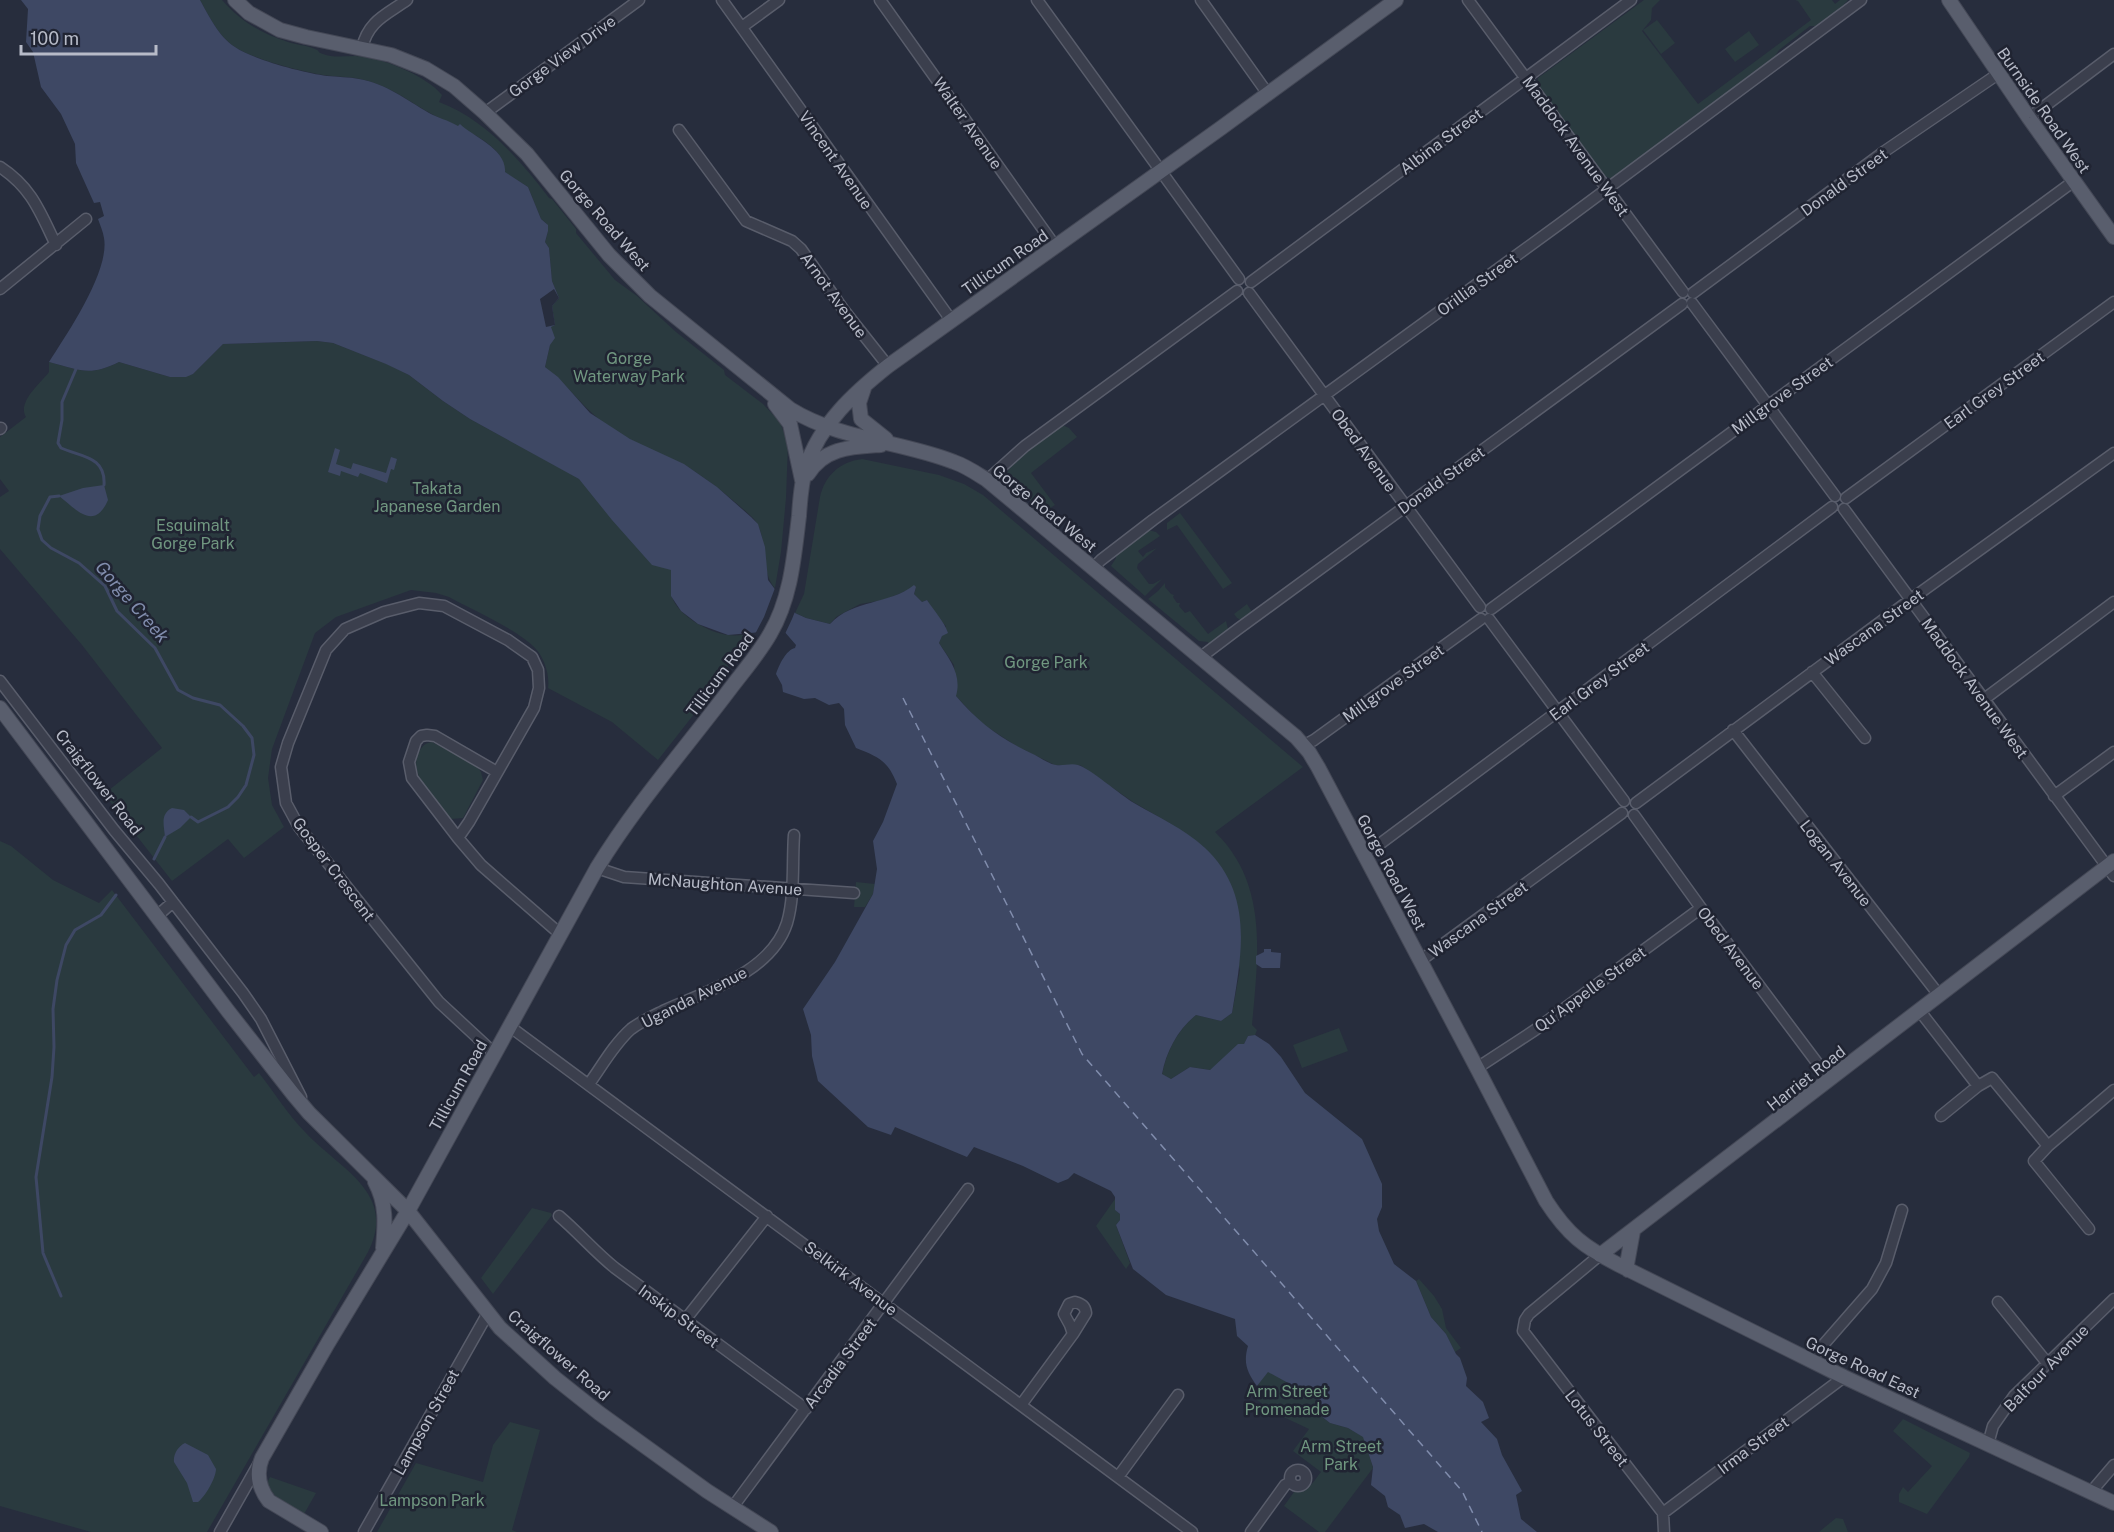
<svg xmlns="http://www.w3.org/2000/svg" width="2114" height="1532" viewBox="0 0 2114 1532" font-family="'Public Sans',sans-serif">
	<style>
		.green { fill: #2a3a3f }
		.water { fill: #3e4864 }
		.pier { fill: #272d3d }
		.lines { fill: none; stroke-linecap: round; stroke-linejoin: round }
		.stream { stroke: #3e4864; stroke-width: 3 }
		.ferry { stroke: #818dad; stroke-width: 1.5; stroke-dasharray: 8 6; stroke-linecap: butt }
		.minor-casing { stroke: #595d6b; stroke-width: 13 }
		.major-casing { stroke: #444856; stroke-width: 16 }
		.minor { stroke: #3b3f4d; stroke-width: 10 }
		.major { stroke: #595e6d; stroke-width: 14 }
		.labels { text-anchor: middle; stroke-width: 5; stroke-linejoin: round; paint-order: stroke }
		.street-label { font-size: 16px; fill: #b7bbc8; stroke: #202432 }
		.park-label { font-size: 16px; fill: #709780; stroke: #202432 }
		.water-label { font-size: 18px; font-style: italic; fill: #818dad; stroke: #202432 }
	</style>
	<rect width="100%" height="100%" fill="#272d3d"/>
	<path class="green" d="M200,0H222C240,21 262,34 288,42C296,45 307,45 315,49C322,52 315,51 323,54C333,58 344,56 355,56C379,56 427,76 442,95L439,102C485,119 520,160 549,198L552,199L576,229V233L615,280L637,296L676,332L724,370L725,375L763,404L780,422L788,444L786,498L781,552L775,588C758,569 771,535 751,516C731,498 709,480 686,466C678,461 669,458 661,455C644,447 627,438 612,429C586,412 569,386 545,367L550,345L551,326L555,325L552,306L559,298L552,281L549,248L545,242L548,231L546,223L541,219L528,187L504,172C508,142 450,125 430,113C403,98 391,86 360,79C348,76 335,77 323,75C300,71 255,60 235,47C219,37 209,16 200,0Z
		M1644,0H1660L1652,8L1651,20L1642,31L1698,104L1811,20L1798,1L1795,0H1832L1835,4L1840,0H1848L1838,11L1815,26H1810L1779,50L1771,62L1611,179L1602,174L1537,87L1538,78Z
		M1657,20L1675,43L1661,54L1643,30Z
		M1749,31L1759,45L1735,62L1725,49Z
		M317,341L333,343L387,364L409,375L443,401L470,419L571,474L579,479L671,570C672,578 670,590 672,597C678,616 710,633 728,635C736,636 744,635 752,633V636L747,639L702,704L658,760L612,722L548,688C550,675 544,657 535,648C520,631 471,609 449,597L436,593L411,590L336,617L315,633L272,749L268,778L272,805L284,827L244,858L228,839L172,881L104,794L162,748L82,645L0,549V497L9,491L0,479V437L26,417C17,402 40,384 49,372V362C80,370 89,377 119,362L170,377L193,374L223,344Z
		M1062,425L1069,428L1077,437L1031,473L1055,505L1044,512L1009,483L1004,477L1013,463Z
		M862,459L939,475L964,484L983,495L1303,767L1215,832C1269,884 1258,957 1252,1025L1257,1030L1255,1035L1248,1036L1244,1044L1210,1070L1190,1067L1171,1079L1162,1075C1166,1052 1178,1029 1196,1015L1221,1021L1232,1013L1240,970L1204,847L1171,824L1133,802L1080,765H1055L1018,747L981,723L956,696L954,665L939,643L946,626L938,618L927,600L922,602L914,594L916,587L884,600L860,604L836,617L830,624L806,618L795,613L804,594L820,497C825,475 840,462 862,459Z
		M1180,513L1232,583L1223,589L1177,525L1167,530V523Z
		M1148,530L1156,532L1160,536L1138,551L1143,557L1146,553L1157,548L1138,564L1137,568L1149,584H1153L1162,579L1145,596L1111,566L1116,558L1115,555Z
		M1165,583V587L1171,594L1174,595L1173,597L1177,603H1180L1179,606L1185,613L1190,611L1208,634L1226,621L1228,629L1209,645L1208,642L1199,641L1148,599L1158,591Z
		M1247,604L1252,612L1241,620L1237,618L1234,614Z
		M432,742L476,765L481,772L483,780L463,818L451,819C437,801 405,774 420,750C424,745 425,743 432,742Z
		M0,841L11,846L53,880L99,903L112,890L254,1077L259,1073C274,1092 288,1115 305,1132C339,1169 398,1192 368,1252L207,1532H91L0,1506Z
		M856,882L875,884L873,894L865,907H854Z
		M1339,1028L1348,1051L1302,1068L1293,1045Z
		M1115,1199V1210L1120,1214V1220L1116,1225L1130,1263L1126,1269L1096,1226Z
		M532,1208L551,1213L552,1215L493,1294L481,1278Z
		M1419,1279L1434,1296L1442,1309L1446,1328L1461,1348L1455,1352L1446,1334L1431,1317L1416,1281Z
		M1268,1371L1317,1400L1312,1409L1330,1423L1348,1428L1364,1437L1373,1468L1325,1532H1319L1284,1506L1294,1492C1308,1493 1313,1482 1321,1472L1293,1451L1309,1429L1275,1413L1250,1395Z
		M1903,1419L1970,1453L1969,1457L1927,1514L1899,1502V1494L1903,1487L1908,1492L1932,1466L1893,1431Z
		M510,1422L540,1430L512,1530L517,1532H377L416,1463L483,1482L493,1445Z
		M270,1477L316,1493L304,1514C288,1506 274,1500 267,1483Z
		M1836,1518L1843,1519L1848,1532H1819Z"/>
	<path class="water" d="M21,0H200C209,16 219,37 235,47C254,60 304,73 327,76C338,77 349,77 359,79C387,84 405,99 429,113C438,118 448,120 458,126L460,124C472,136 507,149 505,172L528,187L541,219L548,225V231L545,242L549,248L552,281L559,298L552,306L555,325L551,327L555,338L550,345L545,367L558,377L590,413L630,439L684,464L717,487L751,517L758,524L765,547L768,580L780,596L795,613L806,618L830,624C853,599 889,605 914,585L916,587L914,594L922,602L927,600C934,611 944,621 948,633L942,636L939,643C950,660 962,675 956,696C980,724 1001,739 1035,755C1041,758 1049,764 1056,765C1063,766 1071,763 1078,765C1088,767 1122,796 1134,803C1158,817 1184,829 1204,847C1254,893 1242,953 1232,1013L1221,1021L1196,1015C1178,1029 1166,1052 1162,1074L1171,1079L1190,1067L1210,1070L1238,1044H1244L1248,1036L1255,1035L1269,1044L1281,1057L1305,1093L1362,1139L1382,1184V1207L1377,1219L1379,1231L1394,1264L1416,1281L1431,1317L1446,1334L1456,1354L1460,1358L1467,1378L1466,1386L1483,1402L1489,1418L1481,1422L1497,1439L1502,1455L1522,1491L1516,1495L1521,1519L1537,1532H1438L1424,1524L1405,1528L1400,1515L1388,1507L1385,1496L1371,1485L1373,1467L1363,1437L1348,1428L1330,1423L1312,1409L1317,1399L1268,1372L1257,1386C1247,1372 1243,1363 1248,1346L1237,1336L1235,1319L1166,1295L1133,1269L1116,1225L1120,1220V1214L1115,1210V1197L1111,1191L1074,1173L1068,1179L1058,1183L1023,1166L974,1147L967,1157L895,1127L891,1135L868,1127L818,1081L812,1056L811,1035L803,1009L835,962L873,894L877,869L873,841L883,822L897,784C888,761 879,757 856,748L845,725L844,709L839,703L829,705L815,698L804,699L783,692L782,685L776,674C779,665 786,650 795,648L796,645L783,630L728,635L698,624L681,611L671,596V570L652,565L612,520L579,479L470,419L443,401L409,375L386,364L333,343L317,341L223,344L193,374L186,377H170L119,362C89,377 80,370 49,362C67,334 110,271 104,238C103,231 100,225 98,219L104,216L100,202L94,203L76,163L75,144L61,114L41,87L33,52L26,42L28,9Z
		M335,448L340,450L336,464L351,469L353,463L386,473L391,457L397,459L394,470L391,469L387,483L360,473L358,477L341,471L340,476L328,472Z
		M104,485L108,500C94,532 76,509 59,496L83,488Z
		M172,808L184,810L191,817L180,828L165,837C164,825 160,814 172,808Z
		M1264,949H1271V952L1281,953L1280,968H1262L1256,964V956L1264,952Z
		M185,1443L208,1455L216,1469C216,1478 205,1497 198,1502H193L187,1483L174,1462C173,1455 178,1446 185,1443Z"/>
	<path class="pier" d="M554,289L559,298L552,306L555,325L546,327L540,299Z
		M775,588L779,589L796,609L792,619L784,636L782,633L754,636L764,617Z"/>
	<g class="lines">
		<path class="stream" d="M76,369L62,402V420L58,443L61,448C81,457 106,456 104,485
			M59,496L50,497L40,516L38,529L42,540L51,548L79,563L105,586L117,611L155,648L178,690L193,698L220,705L243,726L252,738L254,755L246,785L238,797L228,807L198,822L191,817
			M154,859L165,837
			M61,1296L43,1253L36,1177L52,1077L54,1047L53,1009L57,980L66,945L75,930L101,915L116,895"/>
		<path class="ferry" d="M903,698L1082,1054L1462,1491L1482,1532"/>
		<g class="minor-casing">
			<path id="minor" d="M722,0L951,320
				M880,0L1055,246
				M1037,0L1239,279
				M1201,0L1268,94
				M1468,0L1683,292
				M742,27L779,0
				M362,48C368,21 386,15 407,0
				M485,113L639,0
				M2029,118L2114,54
				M679,130L746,221L792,241L801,249L843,309L888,366
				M0,167C32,188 40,212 56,245
				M1251,282L1631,0
				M0,289L86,219
				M1249,293L1480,607
				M1693,293L1885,151L1998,74
				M1692,303L1835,496
				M0,429L1,428
				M987,480L1025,446L1237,291
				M1846,498L2114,302
				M1844,509L2114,876
				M1093,568L1101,560L1153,520L1561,223L1861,0
				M1491,609L2074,181
				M1489,619L1624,801
				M1201,657L1238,629L1682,304
				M1812,672L1865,738
				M0,681L114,830L159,884L243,993L261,1019L301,1097
				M1983,700L2114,602
				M1733,730L1939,995
				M1303,746L1314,740L1481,619
				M497,772L435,736L427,735L421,736L416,741L409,762L412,778L458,838L481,865L559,933
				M2054,796L2114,752
				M1636,803L1910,600L2114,453
				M1634,815L1701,908L1830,1080
				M458,838L469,822L534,708L539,688L538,670L532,657L508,640L444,606L419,603L384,612L345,629L326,650L288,743L281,767L286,803L299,827L439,1002L494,1053
				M1365,855L1832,507
				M597,868L624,877L854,893
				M157,916L173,902
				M1420,961L1622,813
				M1919,1010L1978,1086
				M509,1026L1192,1532
				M1477,1068L1535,1030L1701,908
				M589,1084C602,1066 614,1044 631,1029C640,1022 653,1016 663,1011C706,991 771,973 787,923C795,896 792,863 794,835
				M1941,1116L1978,1086L1992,1078L2048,1146
				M559,1216C579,1233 595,1252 615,1268L806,1409
				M2089,1229L2034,1161L2048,1146L2114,1090
				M1600,1255L1529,1314L1525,1320L1523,1331L1663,1513L1664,1532
				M1075,1302C1082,1304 1085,1306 1086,1313L1073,1334L1070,1325L1064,1314L1069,1304Z
				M1998,1302L2048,1364
				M685,1320L767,1216
				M1810,1360L1872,1289L1886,1263L1902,1210
				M1021,1405L1073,1334
				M1988,1444L1993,1426L2014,1396L2114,1299
				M1290 1478a8 8 0 1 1 16 0a8 8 0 1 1-16 0Z
				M1118,1477L1178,1395
				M2091,1492L2114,1465
				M732,1508L968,1189
				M1663,1513L1844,1377
				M220,1532L258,1465
				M364,1532L488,1313
				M1251,1532L1285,1485L1290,1482"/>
		</g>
		<g class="major-casing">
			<path id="major" d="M235,0L249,13L280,30L306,37L391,55L426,69L454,86L485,113L527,154L609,255L650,296L790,409C840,440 901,441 954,462C966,466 976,473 987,480L1296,737L1309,752L1318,767L1477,1068L1546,1201C1568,1235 1584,1247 1619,1265L1844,1377L2114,1503
				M1949,0L2029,118L2114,237
				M864,388L859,403L861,419L886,439
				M775,404L790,424L802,480
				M808,474C825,447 852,447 881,445
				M0,708L228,1011L293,1094L309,1113L408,1211L500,1328L555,1378L599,1413L707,1491L771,1532
				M375,1182C387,1204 385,1225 383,1248
				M1600,1255L2114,861
				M1628,1270L1627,1264L1633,1231
				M321,1532L269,1501C259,1488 256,1473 262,1458L328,1343L408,1211L597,868C635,806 683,751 727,693C741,674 758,655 770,634C791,598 794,557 799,516C800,500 801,483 806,467C820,424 854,393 888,366L1221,128L1396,0"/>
		</g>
		<use href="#minor" class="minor"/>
		<use href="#major" class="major"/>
	</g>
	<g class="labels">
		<g class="street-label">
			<text transform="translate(562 56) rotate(-36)" y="6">Gorge View Drive</text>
			<text transform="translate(2044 110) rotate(55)" y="6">Burnside Road West</text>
			<text transform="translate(968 123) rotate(55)" y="6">Walter Avenue</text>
			<text transform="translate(1441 141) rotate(-37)" y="6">Albina Street</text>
			<text transform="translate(1576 146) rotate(54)" y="6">Maddock Avenue West</text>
			<text transform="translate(836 160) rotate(55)" y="6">Vincent Avenue</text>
			<text transform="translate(1844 182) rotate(-36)" y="6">Donald Street</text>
			<text transform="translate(605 220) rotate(49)" y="6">Gorge Road West</text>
			<text transform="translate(1005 262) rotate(-35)" y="6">Tillicum Road</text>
			<text transform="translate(1477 284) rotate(-36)" y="6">Orillia Street</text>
			<text transform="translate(834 295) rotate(54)" y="6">Arnot Avenue</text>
			<text transform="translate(1994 390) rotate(-36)" y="6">Earl Grey Street</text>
			<text transform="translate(1782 395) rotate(-36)" y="6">Millgrove Street</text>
			<text transform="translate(1364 450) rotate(54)" y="6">Obed Avenue</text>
			<text transform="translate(1441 480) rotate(-36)" y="6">Donald Street</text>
			<text transform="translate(1045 508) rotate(39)" y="6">Gorge Road West</text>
			<text transform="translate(1874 627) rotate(-36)" y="6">Wascana Street</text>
			<text transform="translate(720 674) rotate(-53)" y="6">Tillicum Road</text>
			<text transform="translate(1599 681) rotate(-37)" y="6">Earl Grey Street</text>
			<text transform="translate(1393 683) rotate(-36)" y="6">Millgrove Street</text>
			<text transform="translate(1975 688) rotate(54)" y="6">Maddock Avenue West</text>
			<text transform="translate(99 782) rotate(52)" y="6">Craigflower Road</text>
			<text transform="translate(1836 863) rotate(52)" y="6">Logan Avenue</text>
			<text transform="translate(334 869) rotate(53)" y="6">Gosper Crescent</text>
			<text transform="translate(1392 872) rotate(62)" y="6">Gorge Road West</text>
			<text transform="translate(725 884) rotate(4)" y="6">McNaughton Avenue</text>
			<text transform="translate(1478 919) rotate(-36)" y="6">Wascana Street</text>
			<text transform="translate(1731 948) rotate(53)" y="6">Obed Avenue</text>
			<text transform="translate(1590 989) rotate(-36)" y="6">Qu'Appelle Street</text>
			<text transform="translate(694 997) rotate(-27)" y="6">Uganda Avenue</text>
			<text transform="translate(1806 1078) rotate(-38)" y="6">Harriet Road</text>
			<text transform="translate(458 1085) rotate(-61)" y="6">Tillicum Road</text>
			<text transform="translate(851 1278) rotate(37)" y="6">Selkirk Avenue</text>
			<text transform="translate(679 1316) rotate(36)" y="6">Inskip Street</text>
			<text transform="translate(559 1355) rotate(41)" y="6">Craigflower Road</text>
			<text transform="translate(840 1363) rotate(-53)" y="6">Arcadia Street</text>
			<text transform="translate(1863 1367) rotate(25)" y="6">Gorge Road East</text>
			<text transform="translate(2046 1368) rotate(-46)" y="6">Balfour Avenue</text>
			<text transform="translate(426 1422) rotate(-61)" y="6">Lampson Street</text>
			<text transform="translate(1597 1428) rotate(52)" y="6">Lotus Street</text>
			<text transform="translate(1753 1445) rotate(-37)" y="6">Irma Street</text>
		</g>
		<g class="park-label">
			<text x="629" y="364">Gorge<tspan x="629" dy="18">Waterway Park</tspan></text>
			<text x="437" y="494">Takata<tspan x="437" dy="18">Japanese Garden</tspan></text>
			<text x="193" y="531">Esquimalt<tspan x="193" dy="18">Gorge Park</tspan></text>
			<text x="1046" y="668">Gorge Park</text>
			<text x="1287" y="1397">Arm Street<tspan x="1287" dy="18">Promenade</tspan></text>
			<text x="1341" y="1452">Arm Street<tspan x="1341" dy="18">Park</tspan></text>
			<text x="432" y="1506">Lampson Park</text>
		</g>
		<g class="water-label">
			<text transform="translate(132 602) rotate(49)" y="6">Gorge Creek</text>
		</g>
	</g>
	<path d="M21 45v9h135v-9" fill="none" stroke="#b7bbc8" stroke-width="3"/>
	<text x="30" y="45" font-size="18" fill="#b7bbc8" stroke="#202432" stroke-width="4.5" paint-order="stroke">100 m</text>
</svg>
